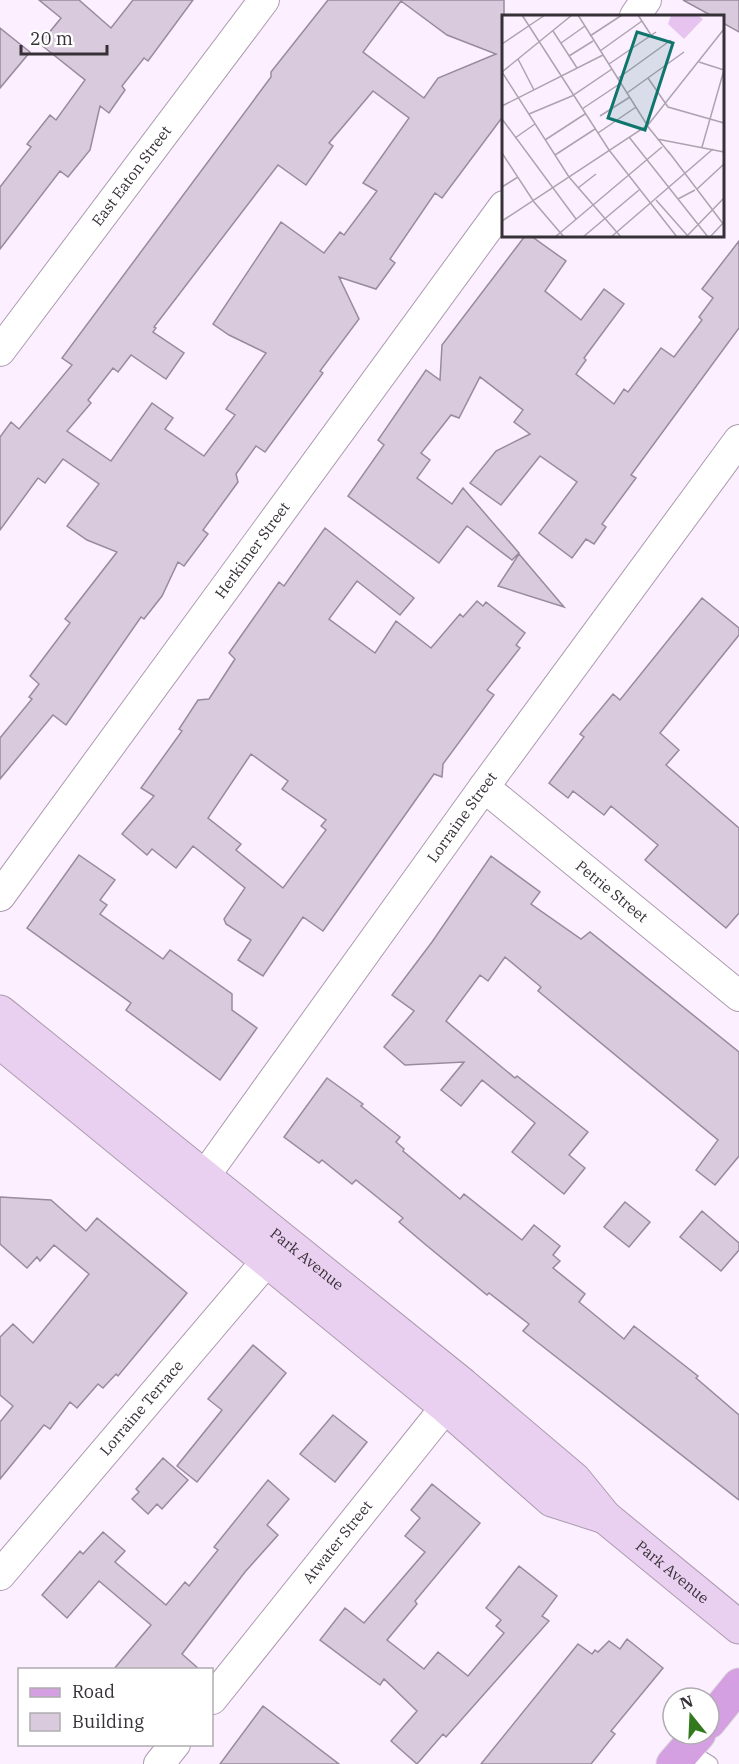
<svg xmlns="http://www.w3.org/2000/svg" width="739" height="1764" viewBox="0 0 739 1764" font-family="'IBM Plex Serif',serif">
	<style>
		.building { fill: #dacadd; stroke: #998a9d; stroke-width: 1.5; fill-rule: evenodd }
		.lines { fill: none; stroke-linecap: round; stroke-linejoin: round }
		.lane-casing { stroke: #ab9bae; stroke-width: 17 }
		.street-casing { stroke: #ab9bae; stroke-width: 32 }
		.secondary-casing { stroke: #ab9bae; stroke-width: 35 }
		.primary-casing { stroke: #dbdadb; stroke-width: 35 }
		.lane { stroke: #fff; stroke-width: 15 }
		.street { stroke: #fff; stroke-width: 30 }
		.secondary { stroke: #ead0f0; stroke-width: 33 }
		.primary { stroke: #d5a0e2; stroke-width: 33 }
		.labels { text-anchor: middle; stroke-width: 4.5; stroke-linejoin: round; paint-order: stroke }
		.street-label { font-size: 15px; fill: #363037; stroke: #fff }
		.inset-road { fill: none; stroke: #ada3af; stroke-width: 1.5 }
		.view { fill: #0f766e; fill-opacity: 0.15; stroke: #0f766e; stroke-width: 3 }
		.inset-edge { fill: none; stroke: #363037; stroke-width: 3 }
	</style>
	<rect width="100%" height="100%" fill="#fcefff"/>
	<path class="building" d="M39,0H79L111,28L133,0H193L148,61L144,58L122,86L125,90L109,113L100,106L90,150L68,177L60,171L0,249V187L31,147L27,144L50,115L56,120L85,80L40,44L61,18Z
		M328,0H504V115L442,198L435,193L390,259L395,263L376,289L339,277L359,319L320,371L323,373L265,452L256,446L236,474L238,482L203,530L208,534L184,566L178,562L162,596L144,619L141,617L66,725L53,715L0,779V738L32,699L29,697L39,684L30,676L70,623L65,619L117,552L87,540L67,526L99,484L63,459L45,483L38,478L0,530V437L11,422L19,429L72,365L62,358L271,77V72ZM401,1L447,35L496,54L438,78L424,98L363,52ZM373,91L409,118L363,183L377,191L344,235L340,232L324,253L281,222L213,324L229,335L266,353L226,409L235,415L204,456L165,429L173,418L152,403L111,461L67,431L91,403L88,400L113,368L118,372L131,355L166,379L184,353L153,332L156,328L154,327L278,165L306,185L333,146L329,143Z
		M683,0H739V32L723,23V16H712Z
		M0,28L30,52L0,88Z
		M525,236H531L566,261L545,291L581,320L604,289L624,304L584,358L586,360L576,374L614,404L624,389L628,392L661,348L674,357L702,320L699,317L713,298L702,289L739,241V328L631,475L636,478L602,524L606,527L594,544L586,539L572,558L539,533L577,482L540,456L501,505L470,483L496,451L530,434L514,422L523,410L480,377L459,418L451,415L421,453L430,460L417,478L452,504L463,488L519,553L512,560L467,526L439,563L348,496L384,445L378,440L426,370L440,380L442,345Z
		M325,528L414,598L400,615L357,581L329,619L375,653L396,621L431,648L460,614L463,617L477,601L483,606L486,602L525,633L516,645L520,648L487,690L494,695L443,764L442,777L434,774L323,931L303,917L263,976L238,960L251,940L226,924L224,919L245,888L193,846L176,868L152,849L147,855L122,834L154,796L141,788L182,731L179,729L198,700L209,699L235,659L229,653L279,582L284,586ZM251,754L288,781L282,789L326,820L321,826L326,830L283,888L236,850L241,844L208,818Z
		M519,554L564,607L498,586Z
		M702,598L739,628V635L660,733L679,750L666,765L739,828V913L726,928L645,860L658,845L611,806L604,815L573,791L568,798L549,783L584,737L580,734L613,694L620,700Z
		M79,855L115,880L100,900L107,905L100,914L163,959L170,950L232,994V1010L257,1028L220,1080L126,1010L131,1003L27,928Z
		M491,856L540,892L531,904L581,939L590,932L739,1052V1156L715,1185L696,1170L718,1140L538,991L541,987L505,957L488,981L480,975L446,1021L515,1078L517,1076L588,1132L569,1155L585,1168L564,1194L512,1152L535,1123L482,1080L461,1106L441,1090L464,1062L405,1065L384,1047L414,1011L392,995L432,942Z
		M327,1078L363,1104L361,1106L400,1137L396,1142L404,1149L403,1151L460,1199L464,1194L522,1240L534,1225L560,1246L553,1255L560,1261L553,1268L585,1294L579,1302L624,1339L634,1326L698,1376L696,1378L739,1415V1500L523,1331L529,1324L489,1293L487,1295L426,1245L399,1222L403,1218L356,1180L352,1184L322,1160L319,1163L284,1137Z
		M0,1197L51,1200L86,1231L97,1218L187,1293L118,1376L116,1374L103,1388L98,1384L77,1408L70,1402L50,1429L44,1425L0,1479V1422L13,1406L0,1395V1337L13,1324L33,1343L89,1274L54,1245L40,1261L37,1257L27,1268L0,1244Z
		M625,1202L650,1222L629,1247L604,1227Z
		M702,1211L739,1243V1250L721,1271L680,1237Z
		M253,1345L286,1373L197,1482L177,1466L222,1410L208,1399Z
		M333,1415L367,1442L335,1482L300,1454Z
		M163,1458L188,1480L162,1509L157,1504L148,1514L132,1499L139,1492L136,1489Z
		M268,1480L289,1499L267,1525L278,1535L245,1572L182,1654L200,1670H113L151,1625L99,1581L67,1618L42,1595L80,1551L83,1554L103,1532L125,1551L115,1562L166,1605L185,1582L189,1586L218,1550L214,1547Z
		M432,1484L480,1523L415,1601L417,1604L387,1640L424,1669L438,1652L468,1676L504,1633L496,1626L501,1620L486,1608L519,1566L557,1596L542,1616L549,1621L446,1737L443,1734L417,1764L391,1741L417,1711L384,1679L380,1685L320,1640L345,1608L364,1623L425,1552L405,1536L420,1518L411,1510Z
		M627,1639L663,1668L611,1731L615,1734L591,1764H481L578,1644L592,1654L595,1650L598,1652L609,1641L620,1649Z
		M263,1706L339,1764H220Z"/>
	<g class="lines">
		<g class="lane-casing">
			<path id="lane" d="M686,1749L710,1764"/>
		</g>
		<g class="street-casing">
			<g id="street">
				<path d="M635,16L646,0"/>
				<path id="s1" d="M0,351L264,0"/>
				<path id="s2" d="M484,787L739,996"/>
				<path id="s3" d="M0,896L504,206"/>
				<path id="s4" d="M191,1195L484,787L739,440"/>
				<path id="s5" d="M0,1575L282,1243"/>
				<path id="s6" d="M212,1699L461,1388"/>
				<path d="M159,1764L175,1744"/>
			</g>
		</g>
		<g class="secondary-casing">
			<g id="secondary">
				<path id="s7" d="M0,1012L463,1385L574,1479L605,1517L739,1627"/>
				<path d="M0,1042L446,1407L552,1500L605,1517"/>
			</g>
		</g>
		<g class="primary-casing">
			<path id="primary" d="M709,1722L739,1685
				M673,1764L699,1734"/>
		</g>
		<use href="#lane" class="lane"/>
		<use href="#street" class="street"/>
		<use href="#secondary" class="secondary"/>
		<use href="#primary" class="primary"/>
	</g>
	<g class="labels">
		<g class="street-label">
			<text dy="5" stroke="none"><textPath href="#s1" startOffset="219">East Eaton Street</textPath></text>
			<text dy="5" stroke="none"><textPath href="#s3" startOffset="428">Herkimer Street</textPath></text>
			<text dy="5" stroke="none"><textPath href="#s4" startOffset="465">Lorraine Street</textPath></text>
			<text dy="5" stroke="none"><textPath href="#s2" startOffset="165">Petrie Street</textPath></text>
			<text dy="5" stroke="none"><textPath href="#s7" startOffset="394">Park Avenue</textPath></text>
			<text dy="5" stroke="none"><textPath href="#s5" startOffset="219">Lorraine Terrace</textPath></text>
			<text dy="5" stroke="none"><textPath href="#s6" startOffset="201">Atwater Street</textPath></text>
			<text dy="5" stroke="none"><textPath href="#s7" startOffset="876">Park Avenue</textPath></text>
		</g>
	</g>
	<g transform="translate(502 15)">
		<rect width="222" height="222" fill="#fcefff"/>
		<path d="M169,0H195L201,4L182,24L166,9Z" fill="#e7c4ef"/>
		<path class="inset-road" d="M20,0L107,135L175,222M70,0L0,57L67,162L119,222M76,0L147,113L168,139M136,0L149,20M51,16L75,53M88,21L120,0M59,28L83,11M0,29L43,0M98,36L140,6M67,41L91,26M16,44L32,75M197,47L222,55L200,132M107,49L154,17M146,63L166,92L222,108M115,64L169,25M125,78L182,37M0,91L101,40M80,94L119,68M27,99L70,81L110,54M98,101L128,82M0,104L74,204M96,118L134,92M127,122L206,222M13,123L33,109M155,124L222,137M43,125L83,99M166,136L222,210M0,138L32,187L62,222M53,140L93,114M0,172L16,162M76,173L94,159M195,174L222,149M176,184L193,175M154,185L185,220M0,206L146,110L222,14M53,222L160,132M81,222L137,175M109,222L211,134M184,222L222,183M208,222L222,207"/>
		<path class="view" d="M135,17L171,28L143,115L106,103Z"/>
		<rect width="222" height="222" class="inset-edge"/>
	</g>
	<rect x="18" y="1668" width="195" height="78" fill="#ffffff" stroke="#afacaf" stroke-width="1.5"/>
	<rect x="30" y="1688" width="30" height="9" fill="#d5a0e2" stroke="#afacaf" stroke-width="1.5"/>
	<text x="72" y="1698" font-size="18" fill="#363037">Road</text>
	<rect x="30" y="1713" width="30" height="18" fill="#dacadd" stroke="#afacaf" stroke-width="1.5"/>
	<text x="72" y="1728" font-size="18" fill="#363037">Building</text>
	<g transform="translate(691 1716) rotate(342)"><circle r="28" fill="#ffffff" stroke="#afacaf" stroke-width="1.5"/>
	<path d="M0-4.5L10 22L0 15L-10 22Z" fill="#32791d"/>
	<text y="-9" font-size="16" font-weight="bold" text-anchor="middle" fill="#363037">N</text>
	</g>
	<path d="M21 45v9h86v-9" fill="none" stroke="#363037" stroke-width="3"/>
	<text x="30" y="45" font-size="18" fill="#363037" stroke="#ffffff" stroke-width="4.5" paint-order="stroke">20 m</text>
</svg>
